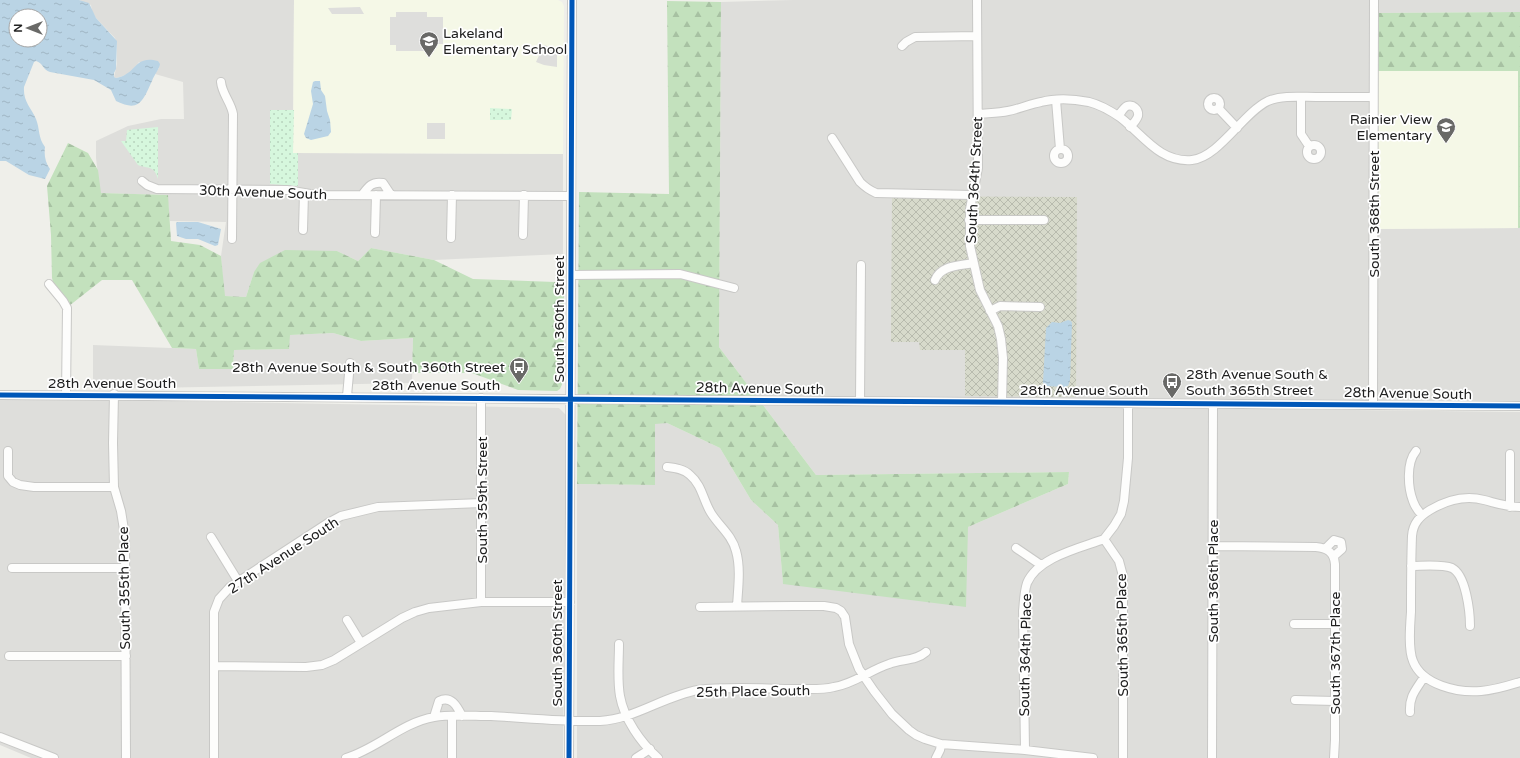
<svg xmlns="http://www.w3.org/2000/svg" width="1520" height="758" viewBox="0 0 1520 758" font-family="'Varela Round',sans-serif">
	<style>
		.residential { fill: #dededb }
		.education { fill: #f5f8e7 }
		.construction { fill: url(#construction-cross-hatch) }
		.forest { fill: url(#forest-firs) }
		.park { fill: url(#park-dots) }
		.parking { fill: #dededc }
		.water { fill: url(#water-ripples); fill-rule: evenodd }
		.lines { fill: none; stroke-linecap: round; stroke-linejoin: round }
		.minor-casing { stroke: #c8c8c6; stroke-width: 10 }
		.minor { stroke: #fdfdfc; stroke-width: 8 }
		.cycleway-casing { stroke: #fff; stroke-width: 8 }
		.cycleway { stroke: #0057b8; stroke-width: 5 }
		.labels { text-anchor: middle; stroke-width: 3.5; stroke-linejoin: round; paint-order: stroke }
		.poi-label { font-size: 14px; fill: #212121; stroke: #fff; text-anchor: start }
		.street-label { font-size: 14px; fill: #212121; stroke: #fff }
	</style>
	<defs>
		<pattern id="construction-cross-hatch" width="8" height="8" patternUnits="userSpaceOnUse"><rect width="8" height="8" fill="#d7dacb"/><path d="M0 0l8 8M0 8l8-8" fill="none" stroke="#b8bbae"/></pattern>
		<pattern id="forest-firs" width="22" height="20" patternUnits="userSpaceOnUse"><rect width="22" height="20" fill="#c3e1bd"/><path d="M5 1l3.5 6h-7zM16 11l3.5 6h-7z" fill="#a7c1a2"/></pattern>
		<pattern id="park-dots" width="8" height="8" patternUnits="userSpaceOnUse"><rect width="8" height="8" fill="#d6f7dd"/><path d="M2 2h.1M6 6h.1" fill="none" stroke="#b7d3bd" stroke-width="1.8" stroke-linecap="round"/></pattern>
		<pattern id="water-ripples" width="26" height="14" patternUnits="userSpaceOnUse"><rect width="26" height="14" fill="#bad4e5"/><path d="M2 4q2-2 4 0t4 0M15 11q2-2 4 0t4 0" fill="none" stroke="#a0b6c4"/></pattern>
	</defs>
	<rect width="100%" height="100%" fill="#efefea"/>
	<path class="residential" d="M79,0H294L293,153L563,154V254L434,260L371,248L358,261L337,251L254,272L246,297L224,296L221,256L226,222L170,221L167,195L100,193L96,158V141L128,126L161,119H184L183,82L155,74L159,68L139,62L130,73L120,77L116,78L114,77L117,64V45L115,38L96,18L92,11L91,5Z
		M793,0H1520V12L1374,13V229L1520,228V406L1117,407L1520,412V758H577V484L655,485V423H667L720,448L751,500L778,525L783,583L968,527L1068,484L1069,472L816,475L719,347L721,2Z
		M333,333L361,341L413,338L412,383L93,389V345L196,349L199,369H233L234,350L289,349V335Z
		M0,398L559,408L566,415L563,758H31L0,745Z"/>
	<path class="education" d="M294,0H558L562,2L564,6L563,154L293,153Z
		M1373,71H1518V228L1374,229Z"/>
	<path class="construction" d="M892,196L1077,197L1076,397L965,396V350H920L919,342H891Z"/>
	<path class="forest" d="M667,1L721,2L719,347L816,475L1069,472L1068,484L968,527L966,607L783,584L778,525L751,500L720,448L667,423L655,424V485L577,484L579,192L669,194Z
		M1520,12V228H1518V71H1373L1374,13Z
		M68,143L88,153L98,170L101,193L168,195L171,241L200,245L221,256L225,296L246,297L254,272L260,263L285,250L337,251L358,261L371,248L434,260L473,279L555,282L564,297L563,382L560,389L557,391L518,390L472,373H412L413,338L361,341L333,333L290,335L289,349L234,350L233,369H199L196,349L172,348L132,280H102L69,306L54,286L52,278L51,235L47,186Z"/>
	<path class="park" d="M490,108L512,109L511,120H490Z
		M270,110H294L293,153H298V186L270,184Z
		M158,127V179C154,165 148,169 138,165L121,141H126L127,130Z"/>
	<path class="parking" d="M360,7L364,14H332L328,8Z
		M396,12H427V17H443V44H434V51H396V45H390V17H396Z
		M544,45L557,49V67L544,65L536,62Z
		M427,123H445V139H427Z"/>
	<path class="water" d="M0,0H79L89,3L96,18L117,41L116,69L114,73V77L116,78C138,74 133,55 158,61L160,64C159,70 154,75 152,81C143,100 140,113 116,101L111,90L94,80L50,72C43,70 43,63 36,61L34,62L24,87C23,102 31,107 36,119C40,129 38,138 45,147C44,155 45,162 50,169L45,179L29,175L6,161H0ZM16,16H40V40H16Z
		M315,81H320L321,90L325,96L327,111L330,120L331,132L328,136L311,140L306,138L304,134L313,104L311,91L313,82Z
		M177,222H198L221,229L218,245L215,246L198,239H186L177,236L176,223Z
		M1068,320L1071,321L1072,323L1070,381L1068,386L1065,387L1047,386L1044,385L1043,382L1046,328L1052,322L1060,323Z"/>
	<g class="lines">
		<g class="minor-casing">
			<path id="minor" d="M977,0L978,168L970,209V246L980,290L998,326L1001,339L1003,358L1002,402
				M902,46L906,42L915,37L977,36
				M221,82C222,94 231,102 233,114L232,239
				M1301,97V134L1309,146
				M1208 104a6 6 0 1 1 12 0a6 6 0 1 1-12 0Z
				M1056,100L1060,149
				M1219,109L1237,128
				M978,114C988,113 999,113 1008,111C1019,109 1030,104 1041,102C1056,98 1074,99 1089,102C1101,105 1111,111 1121,118C1143,135 1160,163 1192,160C1219,157 1243,113 1268,101C1282,95 1301,97 1316,97C1335,97 1354,97 1373,97
				M1118,116C1121,113 1123,108 1127,106C1133,104 1139,109 1138,116C1137,119 1133,124 1130,127
				M832,138L860,182C865,187 869,190 876,193L972,195
				M1307 152a7 7 0 1 1 14 0a7 7 0 1 1-14 0Z
				M1054 156a7 7 0 1 1 14 0a7 7 0 1 1-14 0Z
				M142,181L147,185L157,189L287,190L316,195L571,196
				M362,195C368,187 372,181 383,183L391,195
				M969,220H1044
				M303,230L304,193
				M375,233L376,195
				M523,235L524,195
				M451,238L452,195
				M571,275L680,274L734,288
				M935,280C941,265 959,266 973,263
				M49,284L63,301L67,308L66,395
				M990,311L1000,306L1040,307
				M114,394L113,443L114,487L121,511L125,536L126,758
				M0,395L1520,406
				M347,396L350,363
				M481,398V602
				M860,401L861,265
				M1373,405L1374,0
				M8,451V476L13,482L20,485L34,487H114
				M1416,451C1406,463 1408,488 1413,501C1415,507 1418,511 1422,515
				M1510,454V507
				M667,467C675,468 684,469 690,475C702,485 703,500 711,513C719,526 732,535 736,551C741,568 738,589 737,606
				M1520,507C1507,507 1496,503 1484,500C1465,495 1447,500 1430,510C1420,516 1413,523 1412,536C1411,561 1411,587 1411,612C1410,626 1408,649 1413,661C1422,685 1458,693 1481,691C1495,690 1507,686 1520,682
				M211,537L238,581
				M1213,546L1316,547C1327,548 1334,552 1335,564V740L1334,758
				M1016,548L1041,565
				M1325,549L1334,540L1341,542L1342,549L1334,556
				M1411,566C1422,566 1442,564 1452,568C1466,575 1470,612 1470,626
				M12,568H125
				M700,607L795,606H824L836,608L841,611L845,617L849,644L859,669L874,691L892,714L909,730L916,735L925,739L941,744L1025,750L1093,758
				M347,620L361,643
				M1294,624H1335
				M619,644C619,661 617,679 620,696C624,719 641,743 658,758
				M9,656H126
				M214,666L306,667L322,665L334,660L402,618L415,612L429,608L481,602H570
				M1295,700L1335,701
				M1410,712C1409,696 1416,690 1424,677
				M434,717L439,701C451,695 457,706 462,716
				M0,737L54,758
				M1025,750L1023,611C1024,602 1024,592 1027,583C1038,557 1080,548 1104,539
				M214,758V612L219,599L230,587L328,523L341,516L378,507L482,503
				M346,758C377,749 401,723 434,717C450,714 474,716 491,716C527,718 564,722 600,721C635,719 664,696 698,690C728,686 766,689 797,689C810,689 822,690 834,687C854,684 870,670 889,664C901,659 916,661 926,652
				M452,758V716
				M569,758L572,0
				M636,758L650,749
				M936,758L940,750L941,744
				M1123,758V576L1119,561L1104,539L1114,526L1121,514L1124,501L1128,458V403
				M1212,758L1213,404"/>
		</g>
		<use href="#minor" class="minor"/>
		<g class="cycleway-casing">
			<path id="cycleway" d="M0,395L1520,406
				M569,758L572,0"/>
		</g>
		<use href="#cycleway" class="cycleway"/>
	</g>
	<defs>
		<g id="school-pin" transform="scale(1)"><path d="M0 17L-7.5 6A9.5 9.5 0 1 1 7.5 6Z" fill="#696967" stroke="#fff"/><path d="M0-5L7-2L0 1L-7-2ZM-4 1L0 2.5L4 1V4Q0 6-4 4Z" fill="#fff"/></g>
		<g id="bus-pin" transform="scale(1)"><path d="M0 17L-7.5 6A9.5 9.5 0 1 1 7.5 6Z" fill="#696967" stroke="#fff"/><path d="M-5-6H5V4H4V6H2V4H-2V6H-4V4H-5ZM-3.5-4V0h7V-4ZM-3.5 1.2v1.5H-2V1.2ZM2 1.2v1.5H3.5V1.2Z" fill="#fff"/></g>
	</defs>
	<g fill-rule="evenodd">
		<use href="#school-pin" x="429" y="41"/>
		<use href="#school-pin" x="1446" y="127"/>
		<use href="#bus-pin" x="519" y="367"/>
		<use href="#bus-pin" x="1172" y="382"/>
	</g>
	<g class="labels">
		<g class="poi-label">
			<text x="443" y="38">Lakeland<tspan x="443" dy="16">Elementary School</tspan></text>
			<text x="1432" y="124" text-anchor="end">Rainier View<tspan x="1432" dy="16">Elementary</tspan></text>
			<text x="505" y="372" text-anchor="end">28th Avenue South &amp; South 360th Street</text>
			<text x="1186" y="379">28th Avenue South &amp;<tspan x="1186" dy="16">South 365th Street</tspan></text>
		</g>
		<g class="street-label">
			<text transform="translate(974 180) rotate(-87)" y="5">South 364th Street</text>
			<text transform="translate(263 192) rotate(2)" y="5">30th Avenue South</text>
			<text transform="translate(1374 214) rotate(-90)" y="5">South 368th Street</text>
			<text transform="translate(559 319) rotate(-90)" y="5">South 360th Street</text>
			<text x="112" y="388">28th Avenue South</text>
			<text x="436" y="390">28th Avenue South</text>
			<text transform="translate(760 388) rotate(1)" y="5">28th Avenue South</text>
			<text x="1084" y="395">28th Avenue South</text>
			<text transform="translate(1408 393) rotate(1)" y="5">28th Avenue South</text>
			<text transform="translate(482 500) rotate(-90)" y="5">South 359th Street</text>
			<text transform="translate(283 555) rotate(-33)" y="5">27th Avenue South</text>
			<text transform="translate(1213 581) rotate(-90)" y="5">South 366th Place</text>
			<text transform="translate(124 588) rotate(-91)" y="5">South 355th Place</text>
			<text transform="translate(1122 635) rotate(-91)" y="5">South 365th Place</text>
			<text transform="translate(557 643) rotate(-90)" y="5">South 360th Street</text>
			<text transform="translate(1335 653) rotate(-90)" y="5">South 367th Place</text>
			<text transform="translate(1025 655) rotate(-89)" y="5">South 364th Place</text>
			<text transform="translate(753 691) rotate(-1)" y="5">25th Place South</text>
		</g>
	</g>
	<g transform="translate(28 28) rotate(270)"><circle r="19" fill="#ffffff" stroke="#a6a6a6"/>
	<path d="M0-3L7 15L0 10L-7 15Z" fill="#696967"/>
	<text y="-6" font-size="11" font-weight="bold" text-anchor="middle" fill="#212121">N</text>
	</g>
</svg>
